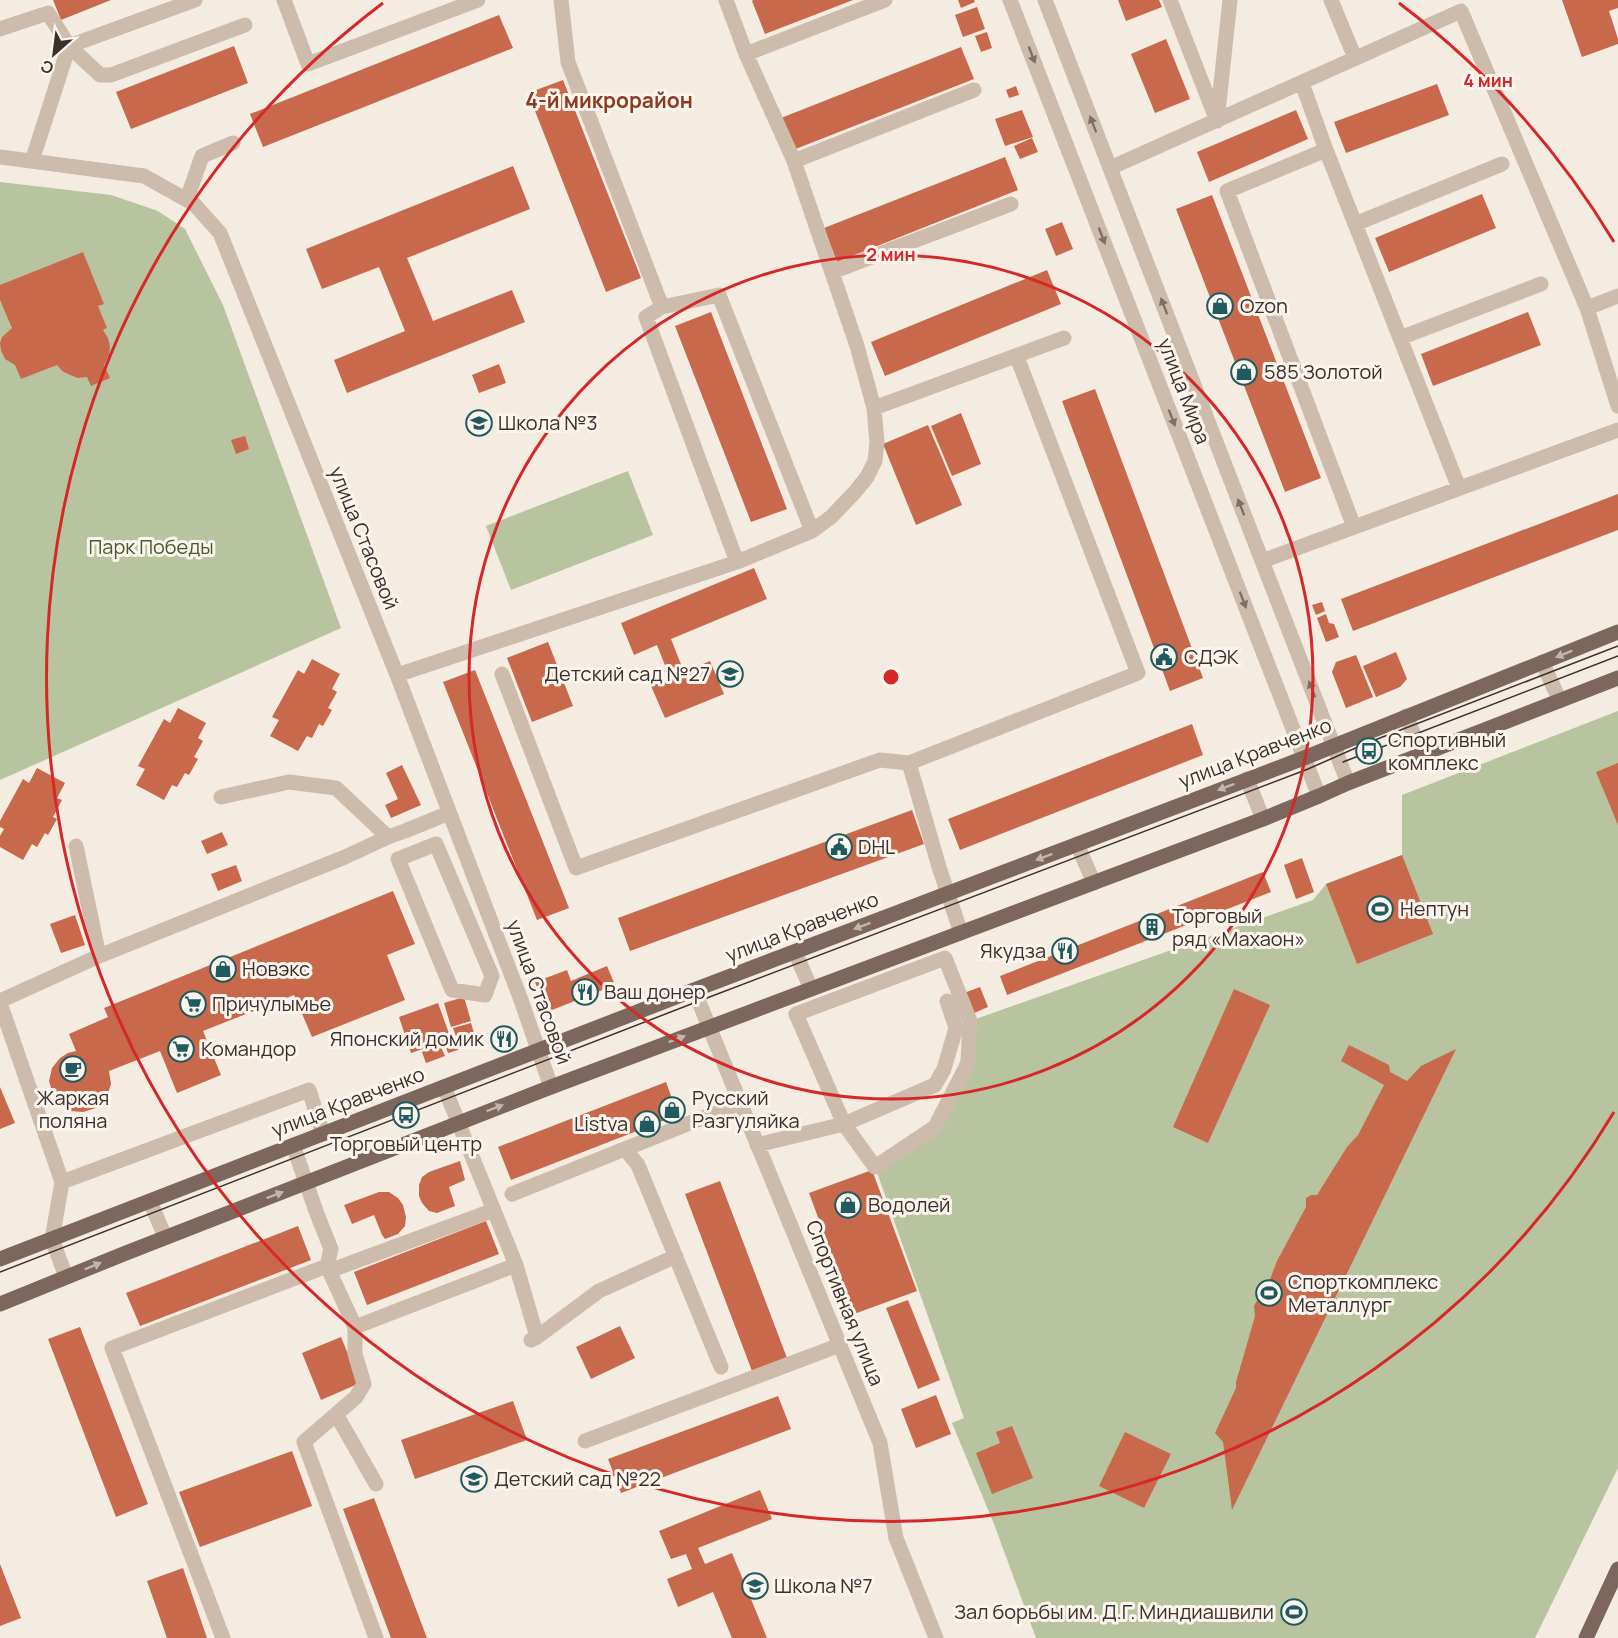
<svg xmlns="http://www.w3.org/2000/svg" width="1618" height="1638" viewBox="0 0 1618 1638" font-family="Manrope,sans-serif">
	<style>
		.green { fill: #b8c4a0 }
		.building { fill: #c8694b }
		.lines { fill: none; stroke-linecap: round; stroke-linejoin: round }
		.minor { stroke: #cdbbac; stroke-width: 15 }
		.major { stroke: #7d675c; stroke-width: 15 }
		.tram { stroke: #3b302b; stroke-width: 1.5 }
		.oneway { fill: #7d6f65 }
		.oneway2 { fill: #c2b5ac }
		.ring { fill: none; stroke: #d62828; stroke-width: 3 }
		.labels { text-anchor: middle; stroke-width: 6; stroke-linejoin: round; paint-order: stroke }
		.poi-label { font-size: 20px; fill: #3b302b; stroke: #fbf5ee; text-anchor: start }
		.street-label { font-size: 20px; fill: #3b302b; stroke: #fbf5ee }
		.park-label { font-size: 20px; fill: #4a5a2e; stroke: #fbf5ee }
		.neighbourhood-label { font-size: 21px; font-weight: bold; fill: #8c3b22; stroke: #fbf5ee }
		.centre { fill: #d62828; stroke: #fbf5ee; stroke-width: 3 }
		.ring-label { font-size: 18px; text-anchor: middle; font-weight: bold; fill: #d62828; stroke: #fbf5ee; stroke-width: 6; stroke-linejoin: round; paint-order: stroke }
	</style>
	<rect width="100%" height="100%" fill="#f4ebe1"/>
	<path class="green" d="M0,182L111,195L158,211L185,229L223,305L341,628L0,780Z
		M628,471L653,535L511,590L486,526Z
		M1618,711V1468L1535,1638H1036L994,1524L952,1423L964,1418L875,1167L935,1127L966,1067L970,1021L1313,900L1326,884L1402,855V795Z"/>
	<path class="building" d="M53,0H111L61,20Z
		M753,0H853L765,34L752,1Z
		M958,0H974L975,2L961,8Z
		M1118,0H1159L1162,7L1126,21Z
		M1562,0H1618V8L1609,11L1618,39V44L1582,57Z
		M977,7L985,29L963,37L955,15Z
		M499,15L513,48L263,147L250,114Z
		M987,32L992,48L981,52L975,36Z
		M1166,39L1190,99L1155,113L1131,54Z
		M234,46L248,83L131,129L116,92Z
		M961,47L974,79L793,150L781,118Z
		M563,80L641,278L606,292L528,93Z
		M1437,84L1449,115L1346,153L1334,122Z
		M1016,86L1019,95L1009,98L1006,90Z
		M1022,110L1033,137L1005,146L995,119Z
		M1296,110L1308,139L1209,182L1197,152Z
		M1032,138L1038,152L1020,159L1014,146Z
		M1005,157L1018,190L837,262L824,228Z
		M513,166L530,209L407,258L433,321L512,290L525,322L347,393L334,360L405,331L379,267L322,289L306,249Z
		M1482,194L1496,228L1389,272L1375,238Z
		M1212,195L1321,478L1285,492L1176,209Z
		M1062,222L1073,249L1056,256L1045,229Z
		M83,252L104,304L98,306L107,328L103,330L108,338L110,346L109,355L104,365L110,378L91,386L87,377L78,378L70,375L62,371L57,365L21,379L15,365L5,359L1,350L0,343L2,337L12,328L0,300V285Z
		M1047,270L1061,304L885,376L871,342Z
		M711,312L787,509L751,522L675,326Z
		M1528,312L1541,345L1433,386L1421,354Z
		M499,364L506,383L479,393L472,375Z
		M1095,389L1203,678L1170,691L1062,401Z
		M961,413L981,464L952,476L931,426Z
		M928,425L962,505L916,525L883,444Z
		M245,436L249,449L236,454L231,440Z
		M1618,494V530L1353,631L1341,599Z
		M754,568L767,599L671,639L684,672L710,661L724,694L665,718L651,686L670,678L657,645L634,655L621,623Z
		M1322,602L1325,611L1316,615L1312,605Z
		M1326,614L1329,623L1334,624L1339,637L1326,642L1317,618Z
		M548,642L573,706L532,722L507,658Z
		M1396,652L1407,679L1400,687L1376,697L1363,666Z
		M1356,655L1373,697L1346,708L1332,672L1336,662Z
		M312,659L340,674L332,689L337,692L328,708L332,710L323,726L319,724L312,738L307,736L298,751L270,736L279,720L272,717L298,670L304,674Z
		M475,670L569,908L537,920L443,682Z
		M178,708L206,723L198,738L203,741L194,757L198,759L189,775L185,773L177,787L172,785L164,800L136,785L145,769L138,766L164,719L170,723Z
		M1192,724L1203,755L960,850L948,819Z
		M1618,763V825L1596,772Z
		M402,765L421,805L391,818L385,805L398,799L386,773Z
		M37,768L65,783L57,798L62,800L53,817L57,819L48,835L45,833L37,847L32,844L23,860L0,847V836L4,829L0,827V821L23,779L29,783Z
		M912,810L924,844L630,951L618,918Z
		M222,832L228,845L207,854L201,841Z
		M1402,855L1433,934L1357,964L1326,884Z
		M1302,858L1314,892L1296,899L1284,865Z
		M236,865L242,881L218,891L211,874Z
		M1263,872L1271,892L1007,995L1000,976Z
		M393,891L415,944L387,955L405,1000L312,1037L294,995L203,1031L221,1075L177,1093L160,1051L109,1071L111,1084L107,1096L96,1108L83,1112L70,1111L61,1106L54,1098L49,1081L52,1068L60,1058L68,1053L76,1051L69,1034L108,1017L104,1008Z
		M75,915L85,945L61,953L50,924Z
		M607,966L615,985L552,1010L543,1003L535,982L567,970L571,981Z
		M980,987L988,1007L972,1014L964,993Z
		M1234,989L1270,1005L1208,1143L1173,1127Z
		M464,997L471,1021L451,1027L444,1003Z
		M438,1003L451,1039L411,1053L399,1017Z
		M471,1023L477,1043L460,1048L453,1028Z
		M454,1039L458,1050L448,1053L444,1042Z
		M440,1045L445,1056L426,1063L422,1052Z
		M1349,1045L1389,1065L1390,1072L1407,1081L1421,1066L1456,1049L1232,1510L1223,1442L1215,1433L1236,1388V1382L1255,1316L1254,1306L1257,1301L1263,1298L1277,1261L1306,1207V1198L1311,1195H1317L1347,1147L1358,1135L1384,1085L1341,1061Z
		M666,1082L678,1115L511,1180L498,1147Z
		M0,1087L15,1123L0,1129Z
		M460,1161L465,1180L449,1187L455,1206L437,1213L429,1211L422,1203L419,1196V1185L422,1177L429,1172Z
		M872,1170L917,1291L854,1314L809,1193Z
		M720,1181L787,1358L752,1371L685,1194Z
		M379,1192H389L398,1198L403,1205L406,1217L405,1226L398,1234L385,1239L382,1235L374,1215L352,1224L344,1205Z
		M486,1221L499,1254L367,1305L354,1272Z
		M298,1226L311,1260L140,1326L126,1293Z
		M908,1300L940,1380L918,1389L886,1308Z
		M620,1326L635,1358L591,1379L576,1347Z
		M80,1327L148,1504L116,1517L48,1339Z
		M341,1337L360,1383L321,1400L302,1353Z
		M936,1395L951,1434L916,1448L901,1409Z
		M778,1396L791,1429L621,1493L608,1459Z
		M513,1401L527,1440L415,1479L401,1440Z
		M1012,1426L1033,1478L992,1494L976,1453L1000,1443L996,1432Z
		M1125,1432L1171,1454L1144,1508L1099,1486Z
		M292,1451L312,1506L200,1547L179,1492Z
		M760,1490L772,1519L698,1548L705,1564L732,1553L767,1638H732L713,1592L678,1607L667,1579L692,1569L686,1554L671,1559L659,1531Z
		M374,1498L427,1638H391L343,1509Z
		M0,1564L21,1618L0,1626Z
		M183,1568L207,1638H167L147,1581Z"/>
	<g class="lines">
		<path class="minor" d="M284,0L308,64L478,0
			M561,0L568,62L662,307L719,295L812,531
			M1010,0L1319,796
			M1045,0L1348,783
			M1170,0L1217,121L1230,0
			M1331,0L1355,58
			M0,29L48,13L69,46L100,75H111L245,25
			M746,54L885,0
			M1302,83L1326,150L1227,191L1354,527
			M1326,150L1459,488
			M0,157L144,176L194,204L220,233L397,675L521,1000L551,1087
			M32,161L69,46L195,0
			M794,161L974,90
			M1110,168L1461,11L1587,308L1618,406
			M187,199L202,156L233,143
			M1355,224L1502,164
			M832,272L1011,204
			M662,307L646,317L737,562
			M1587,308L1618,296
			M1400,338L1541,284
			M874,408L1064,338
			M1262,561L1618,430
			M1542,662L1560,701
			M502,674L576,868L880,760L909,763L939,867L961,933
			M397,675L737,562L812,531L831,517L855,492L867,477L875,461L877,442L874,408L857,346L794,161L746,54L726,0
			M1406,716L1422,754
			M909,763L1138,673L1017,357
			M1247,779L1263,819
			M221,797L289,782L336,788L388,837
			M436,844L492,976L485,995L452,990L398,859Z
			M1077,844L1094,883
			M76,846L99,956
			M795,952L811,989
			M945,958L970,1021L968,1061L966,1067L935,1127L875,1167L844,1124L796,1014Z
			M694,990L880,1443L896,1538L936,1638
			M0,1001L99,956L345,857L388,837L405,831L449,813
			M0,1003L62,1182L52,1239L66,1277
			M293,1145L317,1214L331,1249L327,1266
			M757,1145L844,1124L935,1085L944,1069L956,1028L947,1001
			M625,1149L638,1165L721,1367
			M62,1182L309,1090L323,1134
			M512,1194L740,1103
			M150,1201L165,1237
			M516,1265L537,1337
			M329,1271L494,1210
			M355,1327V1354L364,1384L356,1397L304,1442L376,1638
			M531,1340L537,1337L599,1291L676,1256
			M336,1414L376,1484
			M585,1441L840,1345
			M223,1638L112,1348L327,1266L355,1327L516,1265L444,1087"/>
		<path class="major" d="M0,1259L694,990L1304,758L1618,632
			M0,1304L126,1253L551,1087L1263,819L1319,796L1348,783L1618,678
			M1586,1638L1618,1569"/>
		<path class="tram" d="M1343,762L1618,656
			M0,1272L699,1001L1308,769L1367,743L1618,646"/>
	</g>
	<defs><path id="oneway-solid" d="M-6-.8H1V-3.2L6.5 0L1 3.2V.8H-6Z" transform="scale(1.5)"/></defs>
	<g class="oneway">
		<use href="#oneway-solid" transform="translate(1032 55) rotate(69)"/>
		<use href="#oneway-solid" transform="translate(1093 124) rotate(-111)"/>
		<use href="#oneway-solid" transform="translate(1102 236) rotate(69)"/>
		<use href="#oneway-solid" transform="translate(1164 306) rotate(-111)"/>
		<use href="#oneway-solid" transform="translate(1172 418) rotate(69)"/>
		<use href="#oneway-solid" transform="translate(1241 507) rotate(-111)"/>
		<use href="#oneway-solid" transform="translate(1243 600) rotate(69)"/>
		<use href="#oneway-solid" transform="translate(1312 689) rotate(-111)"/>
	</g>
	<g class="oneway2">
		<use href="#oneway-solid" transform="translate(1564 654) rotate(158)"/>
		<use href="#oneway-solid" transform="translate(1226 787) rotate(159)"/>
		<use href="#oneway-solid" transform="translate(1044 857) rotate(159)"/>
		<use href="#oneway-solid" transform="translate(862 926) rotate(159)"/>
		<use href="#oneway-solid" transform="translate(677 1039) rotate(-21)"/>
		<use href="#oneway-solid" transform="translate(495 1108) rotate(-21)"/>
		<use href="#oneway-solid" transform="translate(275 1195) rotate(-21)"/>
		<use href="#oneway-solid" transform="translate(93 1266) rotate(-22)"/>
	</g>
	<g class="ring">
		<circle cx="891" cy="677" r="422"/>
		<path d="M1614 1112A844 844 0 1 1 383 3M1399 3A844 844 0 0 1 1614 242"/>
	</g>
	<defs>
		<g id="shop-ring" transform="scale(1.35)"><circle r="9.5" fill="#fbf5ee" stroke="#1f5a5e" stroke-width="1.5"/><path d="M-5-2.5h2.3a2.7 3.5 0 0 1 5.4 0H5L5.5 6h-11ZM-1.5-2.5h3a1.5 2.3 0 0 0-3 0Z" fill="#1f5a5e"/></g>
		<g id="school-ring" transform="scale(1.35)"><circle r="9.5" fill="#fbf5ee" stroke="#1f5a5e" stroke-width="1.5"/><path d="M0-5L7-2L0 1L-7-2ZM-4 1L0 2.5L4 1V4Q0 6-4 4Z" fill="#1f5a5e"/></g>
		<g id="civic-ring" transform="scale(1.35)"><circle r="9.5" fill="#fbf5ee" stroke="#1f5a5e" stroke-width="1.5"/><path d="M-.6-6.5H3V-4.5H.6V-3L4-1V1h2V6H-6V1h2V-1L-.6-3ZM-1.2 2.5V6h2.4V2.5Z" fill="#1f5a5e"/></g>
		<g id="bus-ring" transform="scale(1.35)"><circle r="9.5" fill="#fbf5ee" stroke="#1f5a5e" stroke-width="1.5"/><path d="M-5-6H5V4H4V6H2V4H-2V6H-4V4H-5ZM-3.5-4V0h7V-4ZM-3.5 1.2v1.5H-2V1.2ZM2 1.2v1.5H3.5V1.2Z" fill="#1f5a5e"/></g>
		<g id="stadium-ring" transform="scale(1.35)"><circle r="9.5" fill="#fbf5ee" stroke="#1f5a5e" stroke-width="1.5"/><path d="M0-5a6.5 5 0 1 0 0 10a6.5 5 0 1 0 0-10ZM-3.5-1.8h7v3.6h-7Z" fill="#1f5a5e"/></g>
		<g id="building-ring" transform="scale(1.35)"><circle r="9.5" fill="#fbf5ee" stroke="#1f5a5e" stroke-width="1.5"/><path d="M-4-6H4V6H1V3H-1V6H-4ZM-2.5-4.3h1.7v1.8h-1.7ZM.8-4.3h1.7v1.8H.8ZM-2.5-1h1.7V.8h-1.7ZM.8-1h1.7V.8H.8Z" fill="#1f5a5e"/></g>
		<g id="restaurant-ring" transform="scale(1.35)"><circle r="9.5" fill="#fbf5ee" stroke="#1f5a5e" stroke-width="1.5"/><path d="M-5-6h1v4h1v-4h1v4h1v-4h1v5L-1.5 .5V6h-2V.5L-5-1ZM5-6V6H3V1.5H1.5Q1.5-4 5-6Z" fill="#1f5a5e"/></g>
		<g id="supermarket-ring" transform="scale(1.35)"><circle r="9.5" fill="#fbf5ee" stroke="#1f5a5e" stroke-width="1.5"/><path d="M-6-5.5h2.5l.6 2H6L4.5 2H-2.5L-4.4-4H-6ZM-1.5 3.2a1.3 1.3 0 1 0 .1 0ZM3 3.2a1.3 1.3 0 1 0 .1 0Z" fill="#1f5a5e"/></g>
		<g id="cafe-ring" transform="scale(1.35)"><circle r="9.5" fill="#fbf5ee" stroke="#1f5a5e" stroke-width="1.5"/><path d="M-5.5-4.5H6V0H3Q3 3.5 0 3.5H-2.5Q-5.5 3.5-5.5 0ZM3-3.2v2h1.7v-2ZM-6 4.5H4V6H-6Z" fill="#1f5a5e"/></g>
	</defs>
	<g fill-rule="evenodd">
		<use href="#shop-ring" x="1220" y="306"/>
		<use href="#shop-ring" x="1244" y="372"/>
		<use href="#school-ring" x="479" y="423"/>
		<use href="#civic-ring" x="1164" y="657"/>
		<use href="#school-ring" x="730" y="674"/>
		<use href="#bus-ring" x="1369" y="751"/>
		<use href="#civic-ring" x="839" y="847"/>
		<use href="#stadium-ring" x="1380" y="909"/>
		<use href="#building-ring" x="1152" y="927"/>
		<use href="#restaurant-ring" x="1065" y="951"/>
		<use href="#shop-ring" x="223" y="969"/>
		<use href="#restaurant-ring" x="585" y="992"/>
		<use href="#supermarket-ring" x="193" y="1004"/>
		<use href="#restaurant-ring" x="504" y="1039"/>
		<use href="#supermarket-ring" x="181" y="1049"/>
		<use href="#cafe-ring" x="73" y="1069"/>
		<use href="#shop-ring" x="672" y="1110"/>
		<use href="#bus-ring" x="406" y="1115"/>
		<use href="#shop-ring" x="647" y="1124"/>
		<use href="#shop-ring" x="848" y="1205"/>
		<use href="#stadium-ring" x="1269" y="1293"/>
		<use href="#school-ring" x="474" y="1479"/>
		<use href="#school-ring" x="755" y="1586"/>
		<use href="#stadium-ring" x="1294" y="1612"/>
	</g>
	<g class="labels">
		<g class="poi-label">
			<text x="1240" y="313">Ozon</text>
			<text x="1264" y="379">585 Золотой</text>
			<text x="498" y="430">Школа №3</text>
			<text x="1184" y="664">СДЭК</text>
			<text x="710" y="681" text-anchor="end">Детский сад №27</text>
			<text x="1388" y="747">Спортивный<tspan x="1388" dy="23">комплекс</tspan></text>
			<text x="858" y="854">DHL</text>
			<text x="1400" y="916">Нептун</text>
			<text x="1172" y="923">Торговый<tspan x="1172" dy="23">ряд «Махаон»</tspan></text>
			<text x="1046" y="958" text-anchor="end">Якудза</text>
			<text x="242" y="976">Новэкс</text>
			<text x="604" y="999">Ваш донер</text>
			<text x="212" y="1011">Причулымье</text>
			<text x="484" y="1046" text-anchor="end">Японский домик</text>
			<text x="201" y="1056">Командор</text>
			<text x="73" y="1105" text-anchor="middle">Жаркая<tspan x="73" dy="23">поляна</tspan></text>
			<text x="692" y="1105">Русский<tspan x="692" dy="23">Разгуляйка</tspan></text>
			<text x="628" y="1131" text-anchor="end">Listva</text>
			<text x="406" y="1151" text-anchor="middle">Торговый центр</text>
			<text x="868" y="1212">Водолей</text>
			<text x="1288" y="1289">Спорткомплекс<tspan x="1288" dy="23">Металлург</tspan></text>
			<text x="494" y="1486">Детский сад №22</text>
			<text x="774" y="1593">Школа №7</text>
			<text x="1274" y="1619" text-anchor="end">Зал борьбы им. Д.Г. Миндиашвили</text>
		</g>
		<g class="street-label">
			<text transform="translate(1184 391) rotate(69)" y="7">улица Мира</text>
			<text transform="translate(364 538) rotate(68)" y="7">улица Стасовой</text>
			<text transform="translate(1255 753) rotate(-21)" y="7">улица Кравченко</text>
			<text transform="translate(802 927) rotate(-21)" y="7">улица Кравченко</text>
			<text transform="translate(539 992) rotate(70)" y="7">улица Стасовой</text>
			<text transform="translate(348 1102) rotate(-21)" y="7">улица Кравченко</text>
			<text transform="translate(845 1303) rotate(68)" y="7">Спортивная улица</text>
		</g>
		<g class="park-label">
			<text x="151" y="554">Парк Победы</text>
		</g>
		<g class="neighbourhood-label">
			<text x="609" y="108">4-й микрорайон</text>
		</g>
	</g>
	<circle cx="891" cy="677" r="9" class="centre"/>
	<g class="ring-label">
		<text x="1488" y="87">4 мин</text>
		<text x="891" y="261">2 мин</text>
	</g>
	<g transform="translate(54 54) rotate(208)" stroke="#fbf5ee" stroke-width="4.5" paint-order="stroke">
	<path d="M0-4.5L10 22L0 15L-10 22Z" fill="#3b302b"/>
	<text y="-9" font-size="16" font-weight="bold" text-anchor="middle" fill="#3b302b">С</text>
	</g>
</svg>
